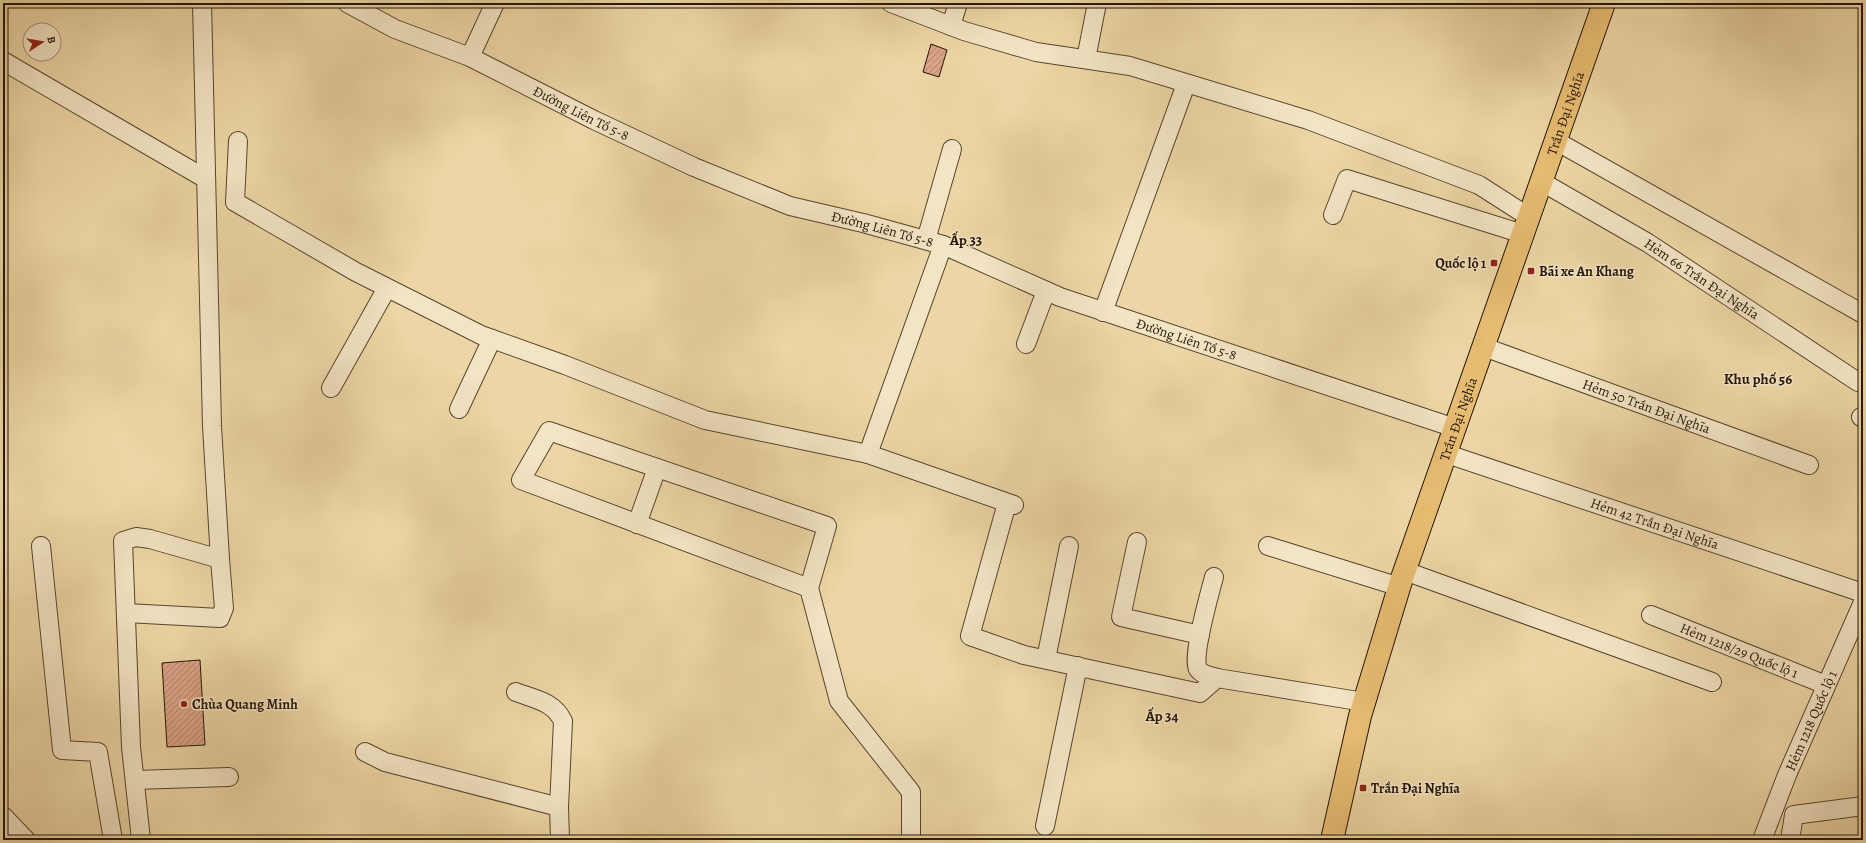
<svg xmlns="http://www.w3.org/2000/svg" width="1866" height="843" viewBox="0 0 1866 843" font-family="Alegreya,serif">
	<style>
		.building { fill: url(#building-hatch); stroke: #251608 }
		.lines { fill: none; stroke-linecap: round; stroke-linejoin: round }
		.minor-casing { stroke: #57462f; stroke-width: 20 }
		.major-casing { stroke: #251608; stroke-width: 24 }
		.minor { stroke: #f3e4c4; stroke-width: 18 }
		.major { stroke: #e6bb72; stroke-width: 22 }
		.poi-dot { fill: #8f2418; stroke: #f3e4c4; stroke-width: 1.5 }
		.labels { text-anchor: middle; stroke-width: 3; stroke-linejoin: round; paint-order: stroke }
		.street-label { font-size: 14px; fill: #251608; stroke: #f3e4c4 }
		.poi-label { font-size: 14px; font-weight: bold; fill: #251608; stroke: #f3e4c4; text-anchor: start }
		.neighbourhood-label { font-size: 15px; font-weight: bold; fill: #251608; stroke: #f3e4c4 }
	</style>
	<defs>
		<pattern id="building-hatch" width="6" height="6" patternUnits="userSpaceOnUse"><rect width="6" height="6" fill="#dba388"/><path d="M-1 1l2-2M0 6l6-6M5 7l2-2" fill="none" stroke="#b1846d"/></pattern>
	</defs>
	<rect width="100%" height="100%" fill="#edd6a5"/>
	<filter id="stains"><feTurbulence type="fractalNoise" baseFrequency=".005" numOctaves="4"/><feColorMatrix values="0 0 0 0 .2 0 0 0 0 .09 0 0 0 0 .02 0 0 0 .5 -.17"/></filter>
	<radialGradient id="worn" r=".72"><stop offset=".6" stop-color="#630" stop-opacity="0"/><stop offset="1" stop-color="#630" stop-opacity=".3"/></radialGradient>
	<path class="building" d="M931,44L947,50L939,77L923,72Z
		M200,660L205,745L167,747L162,663Z"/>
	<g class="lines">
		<g class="minor-casing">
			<g id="minor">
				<path id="s1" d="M347,3L395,29L470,57L594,120L694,167L790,206L863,223L943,245L1060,297L1455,428"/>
				<path d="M891,3L964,31L1036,52L1130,66L1308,120L1479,185L1529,217"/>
				<path d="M951,26L958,3"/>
				<path d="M470,57L495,3"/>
				<path d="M1086,59L1097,3"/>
				<path d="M3,61L206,179"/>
				<path d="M238,141L235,202L356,272L481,335L565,365L705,420L868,454L1014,505"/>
				<path d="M1556,141L1863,314"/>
				<path id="s2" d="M1542,182L1648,243L1858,382"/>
				<path d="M1333,215L1347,179L1523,234"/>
				<path d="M926,240L952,149"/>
				<path d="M1103,312L1186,84"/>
				<path d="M1026,344L1046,291"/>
				<path id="s3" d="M1484,347L1809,465"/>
				<path d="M331,388L387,288"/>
				<path d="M459,409L492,339"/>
				<path d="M1861,417L1863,418"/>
				<path d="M868,454L943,245"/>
				<path id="s4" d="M1447,454L1863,593"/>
				<path d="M1007,503L970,636L1024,655L1200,693L1217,678L1364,702"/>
				<path d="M637,524L657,468"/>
				<path d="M1137,542L1121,617L1200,635"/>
				<path d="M41,546L62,750L98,752L113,840"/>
				<path d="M1268,546L1400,587"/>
				<path d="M1405,571L1712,682"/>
				<path d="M1214,577C1210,592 1191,659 1198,669C1202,675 1211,676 1217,678"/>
				<path d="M809,588L521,480L549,431L827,526L809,588L839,701L911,792V840"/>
				<path d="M126,613L220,618L224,608L220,559"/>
				<path id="s5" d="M1651,615L1826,685"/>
				<path d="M1046,659L1069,546"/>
				<path d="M516,692C536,700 553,701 563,721L559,807L560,840"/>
				<path d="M365,752L385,762L559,807"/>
				<path d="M135,780L229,777"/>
				<path d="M3,816L26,840"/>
				<path d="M1045,826L1078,666"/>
				<path d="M141,840L131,747L123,541L136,537L150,539L220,559L212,426L202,3"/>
				<path id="s6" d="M1762,840L1787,775L1863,602"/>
				<path d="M1790,840L1794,815L1863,806"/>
			</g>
		</g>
		<g class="major-casing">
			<g id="major">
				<path id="s7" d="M1332,840L1360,716L1401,581L1604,3"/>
			</g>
		</g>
		<use href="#minor" class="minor"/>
		<use href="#major" class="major"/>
	</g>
	<g class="poi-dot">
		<rect x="1490" y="259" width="8" height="8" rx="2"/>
		<rect x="1527" y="267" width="8" height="8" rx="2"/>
		<circle cx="184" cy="704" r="4"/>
		<rect x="1359" y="784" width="8" height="8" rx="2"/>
	</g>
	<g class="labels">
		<g class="street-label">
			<text dy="5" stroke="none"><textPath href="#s1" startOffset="259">Đường Liên Tổ 5-8</textPath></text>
			<text dy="5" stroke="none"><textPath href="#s7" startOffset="764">Trần Đại Nghĩa</textPath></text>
			<text dy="5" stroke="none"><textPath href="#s1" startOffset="583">Đường Liên Tổ 5-8</textPath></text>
			<text dy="5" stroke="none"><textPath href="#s2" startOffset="187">Hẻm 66 Trần Đại Nghĩa</textPath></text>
			<text dy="5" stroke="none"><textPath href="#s1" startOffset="907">Đường Liên Tổ 5-8</textPath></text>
			<text dy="5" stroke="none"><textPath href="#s3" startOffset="173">Hẻm 50 Trần Đại Nghĩa</textPath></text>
			<text dy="5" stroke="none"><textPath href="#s7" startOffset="440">Trần Đại Nghĩa</textPath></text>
			<text dy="5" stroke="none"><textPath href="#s4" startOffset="219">Hẻm 42 Trần Đại Nghĩa</textPath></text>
			<text dy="5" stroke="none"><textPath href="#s5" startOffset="95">Hẻm 1218/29 Quốc lộ 1</textPath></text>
			<text dy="5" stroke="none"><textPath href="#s6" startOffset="129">Hẻm 1218 Quốc lộ 1</textPath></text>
		</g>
		<g class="poi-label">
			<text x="1486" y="268" text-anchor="end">Quốc lộ 1</text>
			<text x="1539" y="276">Bãi xe An Khang</text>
			<text x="192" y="709">Chùa Quang Minh</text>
			<text x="1371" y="793">Trần Đại Nghĩa</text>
		</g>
		<g class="neighbourhood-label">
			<text x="966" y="245">Ấp 33</text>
			<text x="1758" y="384">Khu phố 56</text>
			<text x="1162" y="721">Ấp 34</text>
		</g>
	</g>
	<rect width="1866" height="843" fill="none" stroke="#edd6a5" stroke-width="16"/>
	<rect x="4" y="4" width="1858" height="835" fill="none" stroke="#251608" stroke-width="2"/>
	<rect x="8" y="8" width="1850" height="827" fill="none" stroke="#251608"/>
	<g transform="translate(42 42) rotate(78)"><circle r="19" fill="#f3e4c4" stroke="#a19279"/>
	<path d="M0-3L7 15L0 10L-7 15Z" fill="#8f2418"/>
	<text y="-6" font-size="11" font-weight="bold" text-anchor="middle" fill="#251608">B</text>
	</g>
	<rect width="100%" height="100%" filter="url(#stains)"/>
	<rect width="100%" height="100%" fill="url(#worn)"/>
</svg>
